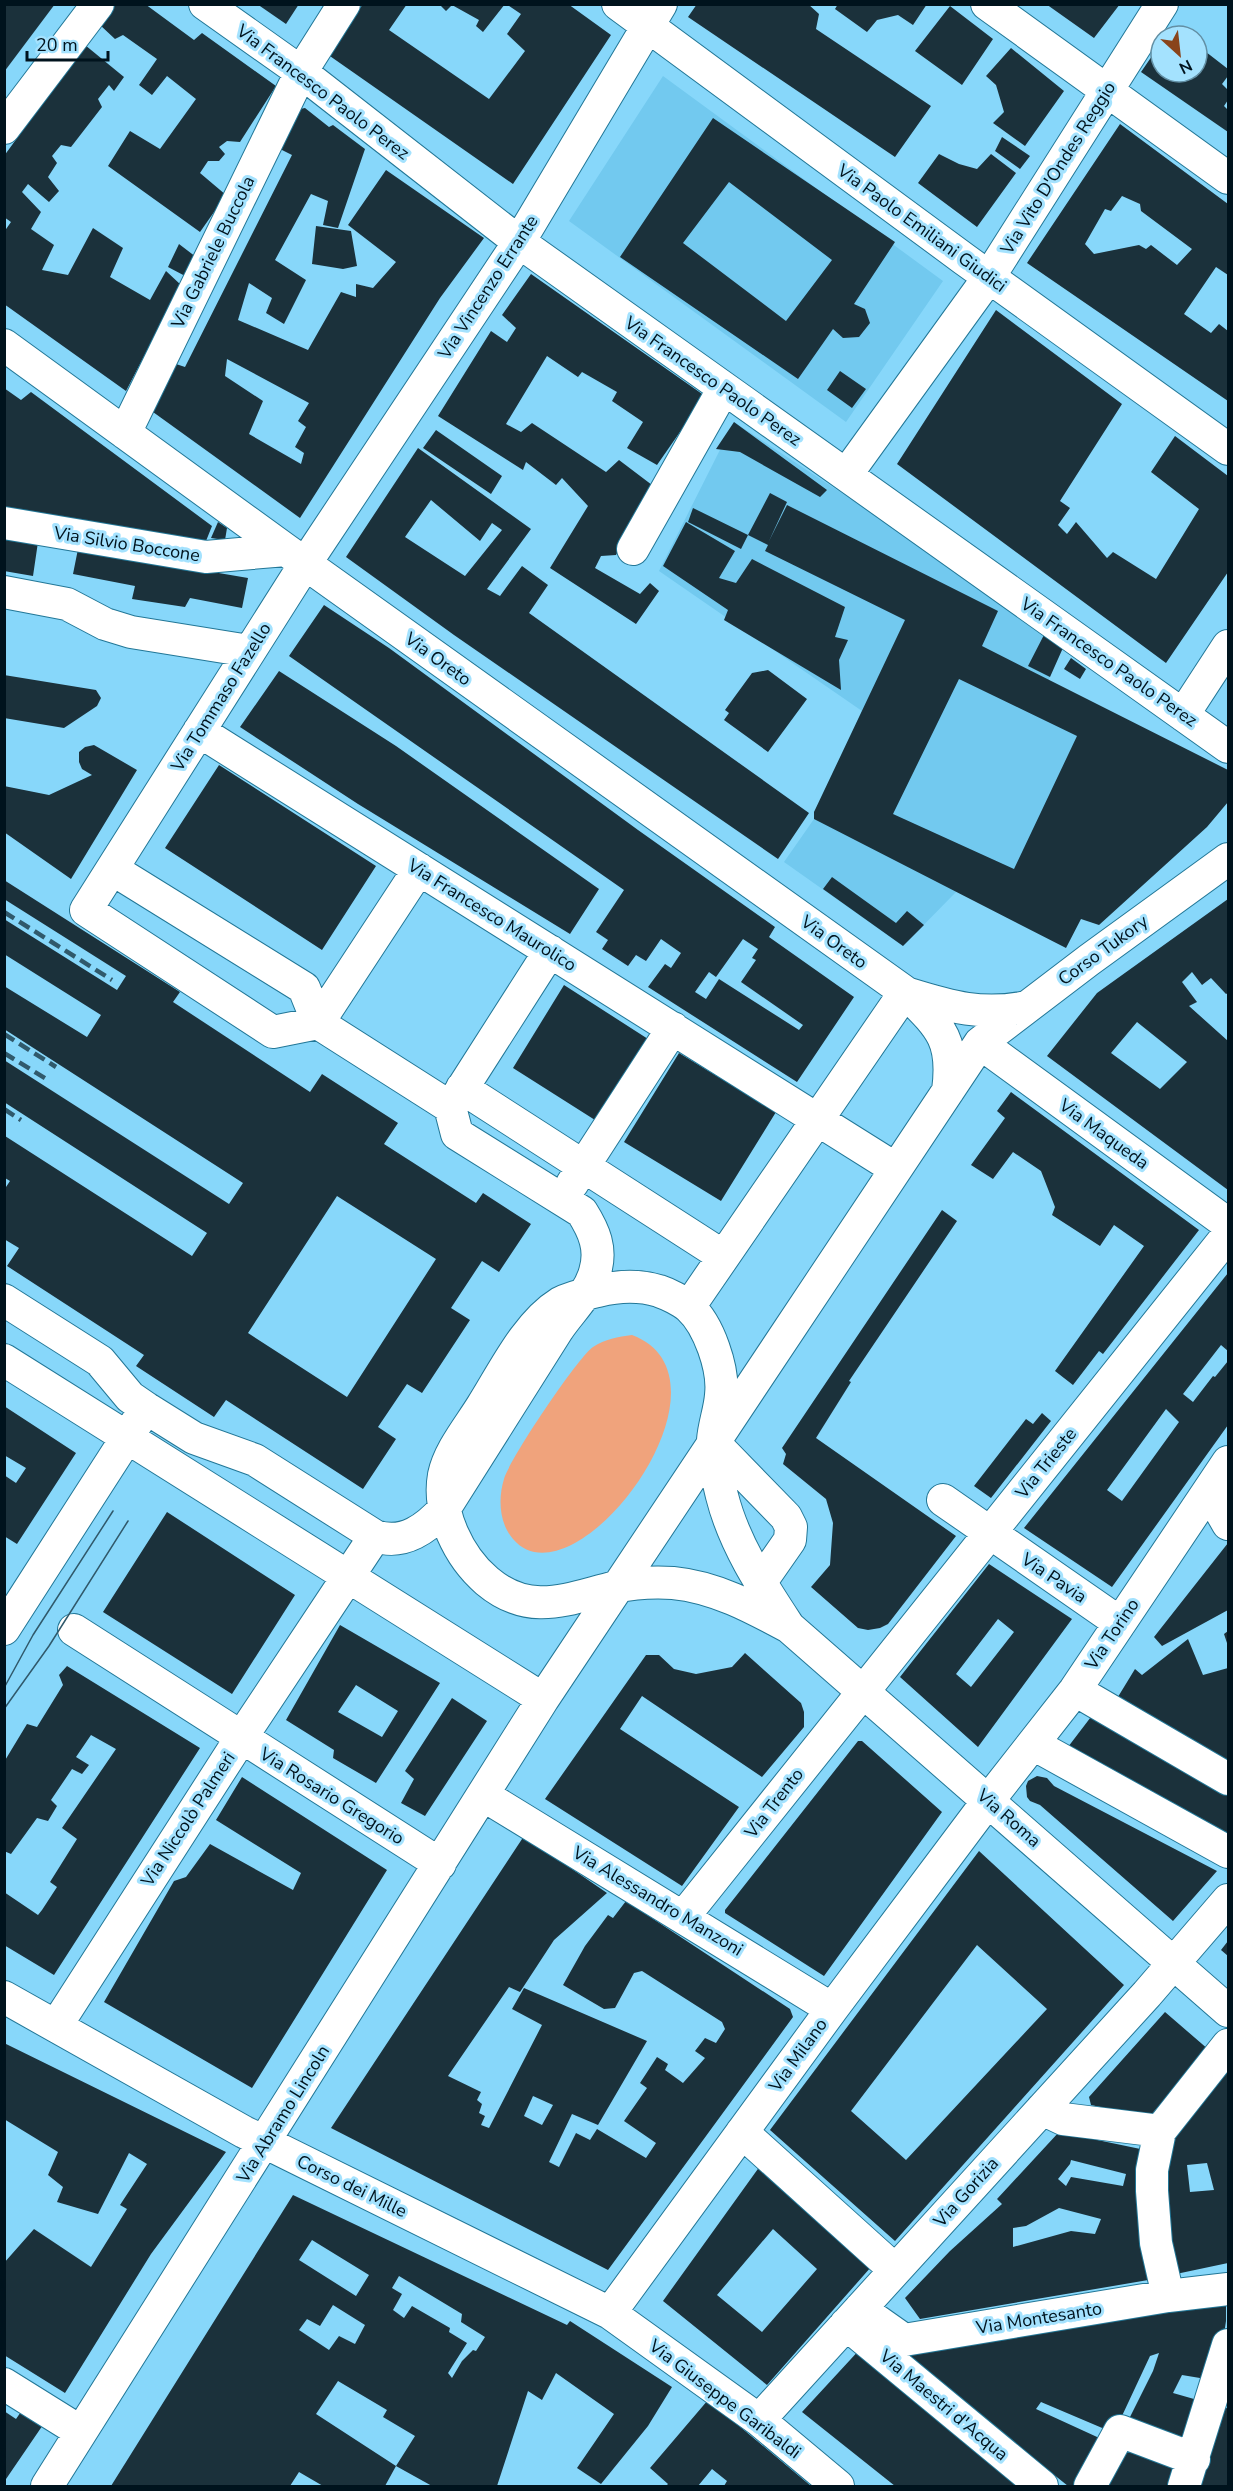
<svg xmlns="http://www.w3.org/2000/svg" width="1233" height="2491" viewBox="0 0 1233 2491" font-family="'Nunito Sans',sans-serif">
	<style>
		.built { fill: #72c9ef }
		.green { fill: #f0a37c }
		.building { fill: #1b313b; fill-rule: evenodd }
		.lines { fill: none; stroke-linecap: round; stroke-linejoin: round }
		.minor-casing { stroke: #227797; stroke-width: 34 }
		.minor { stroke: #fff; stroke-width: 32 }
		.tram { stroke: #30596b; stroke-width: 1.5 }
		.rail { stroke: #30596b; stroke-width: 4.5; stroke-dasharray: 12 6; stroke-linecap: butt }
		.labels { text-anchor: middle; stroke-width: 6; stroke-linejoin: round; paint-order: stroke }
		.street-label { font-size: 18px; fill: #00131d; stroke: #a4e2fe }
	</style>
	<rect width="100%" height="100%" fill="#87d7fa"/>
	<path class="built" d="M663,76L943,281L846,422L569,221Z
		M734,422L1066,641L1048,681L1109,711L1005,915L957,891L903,946L784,862L814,819L862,711L659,571Z"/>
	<path class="green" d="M632,1335C748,1379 574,1611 513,1539C499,1523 498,1498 504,1479C509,1460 578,1357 593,1347C605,1339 618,1337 632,1335Z"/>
	<path class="building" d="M4,4H55L4,72Z
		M115,4H145L194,40L202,33L276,86L240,142L227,141L219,147L225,154L219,161H208L200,173L226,195L200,232L108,166L130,131L160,149L196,99L167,76L152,95L139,85L157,59L123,35L115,39L100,25Z
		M257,4H299L286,24Z
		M363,4H407L389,30L489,99L525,51L507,34L521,14L506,4H568L611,35L513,184L327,54Z
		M439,4H505L483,32L476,26L479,20L452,5L446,11Z
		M697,4H808L819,14L816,29L931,106L895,157L688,17Z
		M838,4H927L913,25L898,15L877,20L867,32L835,9Z
		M1046,4H1120L1094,38Z
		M950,6L993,39L962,85L915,51Z
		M1172,27L1184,36H1166Z
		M1161,43V72H1197V45L1228,69V76L1222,84L1228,90V100L1224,106L1228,110V132L1141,72Z
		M85,45L124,77L114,91L109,85L98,99L102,107L71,147L61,145L52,156L57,163L48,177L59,191L49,202L28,184L22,192L41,212L31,229L54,245L42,270L68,275L93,228L123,248L110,277L150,300L166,271L181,285L126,391L4,304V232L11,222L4,217V156Z
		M1011,48L1064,91L1025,146L993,123L1004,112L996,85L986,76Z
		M305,108L329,127L333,125L365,149L338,228L323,225L328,201L311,194L275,260L306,280L284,324L266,313L272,298L249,283L238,320L308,350L341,292L356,297V284L373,288L396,262L348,225L386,170L484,238L440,298L300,518L153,412L176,364L185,367L292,155L280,149L295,110ZM227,359L309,403L298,421L306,427L295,447L304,453L301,464L249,434L263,401L225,376Z
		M713,118L895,242L854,304L865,309L870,323L859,337L843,338L833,329L798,379L620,257ZM729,182L832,260L786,321L683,243Z
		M1120,124L1228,204V275L1216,267L1184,314L1211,333L1219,324L1228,331V401L1027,263ZM1122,196L1140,204L1141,211L1192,249L1177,265L1151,245L1146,249L1139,245L1094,254L1085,244L1105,209L1111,211Z
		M1002,137L1030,156L1020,169L995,151Z
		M939,154L959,164L977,169L991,154L1016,173L977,227L918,183Z
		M316,226L351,231L357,266L343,269L312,264Z
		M179,244L196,257L187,277L168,267Z
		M531,274L705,396L657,465L627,448L643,422L612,401L617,392L582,372L578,377L547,356L506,424L521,432L532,423L606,472L619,460L652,485L616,555L601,556L595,568L640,594L650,583L659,591L636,624L550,568L588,506L562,478L556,485L526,462L523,470L438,416L491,331L507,342L516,328L502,315Z
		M996,310L1122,404L1060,501L1070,508L1058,525L1067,534L1076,522L1107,558L1113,552L1156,579L1199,509L1151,472L1175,436L1228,476V572L1166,663L897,464Z
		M840,371L866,389L852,408L827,390Z
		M4,388L21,400L31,392L212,526L206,541L4,507Z
		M734,422L827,490L820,497L740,452L716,449Z
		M436,430L502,476L491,494L423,448Z
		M418,448L531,529L487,589L500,596L522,566L548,585L529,613L809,813L778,859L454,635L346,557ZM431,500L480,541L492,523L502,530L465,576L405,537Z
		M770,493L787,502L769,541L787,505L998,611L982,646L1228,770V802L1207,827L1099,925L1081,919L1066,948L814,819V812L905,620L765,551L768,545L748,535ZM959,679L1077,736L1014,869L893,814Z
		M693,508L748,535L741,549L688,522Z
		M218,522L227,528L225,540L211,538Z
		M686,522L735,551L719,578L736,583L752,559L845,607L835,637L848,640L839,660L841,690L724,620L728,610L663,566Z
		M4,536L38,542L33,576L4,571Z
		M78,549L248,578L242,608L190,598L185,607L132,599L135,586L73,574Z
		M324,605L389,648L638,830L775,927L769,937L854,997L797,1082L648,987L665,964L671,968L681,953L661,939L646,961L636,955L628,966L602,949L608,940L596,932L624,890L289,656ZM743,939L758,949L752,958L756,960L741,982L803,1025L799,1030L719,979L706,999L695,992L709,972L716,977Z
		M1046,631L1066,641L1050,677L1028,666Z
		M1071,658L1086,669L1080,679L1064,669Z
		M768,670L807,699L768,752L724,720L729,713L725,710L752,673Z
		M279,671L396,746L599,889L570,934L358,804L240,727Z
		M4,675L96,690L101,698L97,706L64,728L4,718Z
		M94,745L137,770L71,879L4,832V786L49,795L92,775L82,769L79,762V752L85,747Z
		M219,765L376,866L322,950L165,848Z
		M832,877L896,923L907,911L924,925L903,946L823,889Z
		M4,880L180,992L173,1002L310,1092L322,1074L398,1123L384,1144L476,1203L483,1193L531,1224L499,1272L482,1261L451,1308L470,1320L422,1393L407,1384L378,1427L396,1439L363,1489L226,1400L214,1417L136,1366L144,1355L7,1266L19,1248L4,1239V1190L10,1181L5,1178V1136L192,1256L207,1233L4,1102V1060L229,1204L243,1183L4,1029V986L87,1037L101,1015L4,954V919L117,990L126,976L4,899ZM337,1196L436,1259L347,1397L248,1333Z
		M1228,899V993L1226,994L1211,978L1202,985L1192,972L1182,982L1197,1002L1189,1006L1228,1041V1190L1047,1056L1097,993ZM1137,1022L1187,1062L1160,1089L1111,1053Z
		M564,985L648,1039L595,1120L513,1068Z
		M679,1053L776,1112L721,1201L624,1142Z
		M1011,1092L1199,1230L1103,1354L1099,1351L1073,1385L1055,1371L1144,1246L1114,1225L1100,1246L1052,1215L1055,1207L1041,1171L1013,1152L993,1179L971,1165L1005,1118L997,1111Z
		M942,1210L957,1221L849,1381L851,1382L816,1438L956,1536L888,1624L880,1628L868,1630L858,1628L811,1587L830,1565L833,1523L826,1499L783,1464L786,1454L782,1448Z
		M1228,1273V1351L1221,1345L1183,1394L1193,1402L1213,1376L1215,1377L1228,1361V1425L1112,1587L1024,1528ZM1166,1409L1179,1422L1122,1501L1107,1490Z
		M4,1406L76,1453L17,1544L4,1536V1475L16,1483L26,1468L4,1455Z
		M1042,1413L1051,1421L991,1498L974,1486L1026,1419L1033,1424Z
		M167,1512L295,1595L232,1694L103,1612Z
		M1228,1543V1610L1162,1646L1154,1637Z
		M989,1564L1072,1619L978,1747L900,1677ZM998,1619L1014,1632L971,1687L956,1674Z
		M340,1625L440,1683L376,1783L333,1758L334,1750L286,1720ZM356,1685L398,1711L382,1737L338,1712Z
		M1228,1631V1646L1224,1634Z
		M1188,1639L1203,1675L1228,1668V1768L1113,1705L1135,1669L1142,1675Z
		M745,1653L801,1703L804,1712V1727L762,1777L642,1696L620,1729L739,1807L682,1886L545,1799L646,1655H659L674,1669L696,1674L732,1667Z
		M67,1666L200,1748L54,1975L4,1945V1892L38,1915L42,1910L57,1887L50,1882L77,1839L62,1828L116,1749L91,1735L76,1757L89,1765L82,1774L72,1769L51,1800L57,1806L48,1821L37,1818L11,1854L4,1851V1762L27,1724L37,1727L63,1685L59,1675Z
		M452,1698L487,1721L425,1816L401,1803L414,1779L405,1771Z
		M1097,1709L1228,1781V1833L1125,1780L1068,1747Z
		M858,1741H862L942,1812L824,1976L725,1913V1910Z
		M1037,1776L1047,1778L1054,1786L1217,1871L1173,1921L1040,1805L1030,1801L1027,1797L1026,1786L1028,1781Z
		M242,1777L387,1870L252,2088L104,2002L174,1881L186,1877L210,1844L293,1890L301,1873L216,1820Z
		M524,1836L607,1893L554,1940L520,1992L509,1987L448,2076L481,2092L477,2100L482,2104L479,2113L485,2116L481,2125L489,2128L542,2025L512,2009L524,1988L647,2041L598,2125L572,2114L549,2162L559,2167L576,2133L590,2140L597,2129L646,2158L656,2143L624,2121L647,2088L640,2083L657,2057L668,2064L665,2070L683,2083L705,2058L695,2051L705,2038L716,2043L725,2029L722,2022L642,1971L634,1973L615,2008L604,2009L563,1985L585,1946L608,1915L613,1918L626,1901L790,2009L793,2017L608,2270L331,2128ZM533,2096L553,2105L542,2125L524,2116Z
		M979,1851L1124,1985L895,2241L770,2130ZM977,1945L1047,2009L906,2160L851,2111Z
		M1228,1941V1956L1221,1950Z
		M1165,2012L1209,2050L1149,2117L1091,2105L1089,2097Z
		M4,2043L226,2152L151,2254L65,2393L4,2355V2263L34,2229L91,2267L127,2209L120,2205L147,2164L129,2153L98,2214L57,2202L63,2187L48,2175L58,2152L4,2119Z
		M1228,2066V2263L1176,2274L1173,2244L1166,2214L1167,2171L1180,2118ZM1207,2163L1214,2190L1190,2192L1187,2165Z
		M1059,2132L1150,2151L1154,2279L920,2319L905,2298L950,2251L1002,2204L997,2199ZM1071,2160L1126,2174L1123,2186L1071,2177L1066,2186L1058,2179L1070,2164ZM1059,2208L1101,2219L1095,2234L1071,2231L1013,2247V2228L1026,2226Z
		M760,2166L871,2267L767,2385L663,2301ZM773,2229L817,2269L762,2332L717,2295Z
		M293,2195L567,2325L570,2321L672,2387L648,2426L601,2484L577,2468L614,2414L556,2373L542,2400L528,2391L497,2486H432L396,2466L415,2436L383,2417L387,2410L338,2381L316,2414L396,2466L385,2486H323L299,2472L290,2486H111ZM312,2240L369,2275L356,2296L299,2260ZM399,2276L462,2314L461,2322L485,2337L476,2351L473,2350L462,2361L452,2378L448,2373L467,2343L449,2332L450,2328L412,2306L404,2318L393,2310L402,2294L392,2288ZM333,2305L365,2325L355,2344L339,2336L329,2350L299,2330L307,2319L320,2326Z
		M1226,2297V2321L1220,2361L1212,2380L1182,2375L1173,2393L1208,2403L1190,2450L1127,2423L1153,2371L1159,2353L1150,2356L1114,2433L1041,2402L1036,2409L1108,2442L1085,2486H1068L901,2352Z
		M862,2347L1032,2486H895L802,2412Z
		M708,2400L811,2486H724L727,2481L712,2469L698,2486H666L668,2484L650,2468Z
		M1216,2402L1228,2409V2486H1193Z
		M25,2406L47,2419L4,2482V2411L16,2419Z
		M1120,2439L1185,2463L1177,2486H1099Z"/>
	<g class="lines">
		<g class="minor-casing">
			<path id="minor" d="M205,4L301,72L519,242L1228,747
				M618,4L964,259L1228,449
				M987,4L1228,178
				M4,128L98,4
				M4,345L286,550L905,992C940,1027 955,1039 948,1091
				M125,433L301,72L344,4
				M846,475L989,277L1162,4
				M4,523L206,557L286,550
				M633,549L724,388
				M4,592L67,604L105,624L131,632L249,651
				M1183,715L1228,646
				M199,731L896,1169
				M112,869L304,988L318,1023
				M909,994C951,1007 982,1016 1027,1007
				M318,1023L419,869
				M980,1043L1228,1224
				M462,1088L723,1256
				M451,1106L550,951
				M572,1184L673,1028
				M4,1300L100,1361L130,1397L146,1408
				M689,1307L905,992
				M4,1360L543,1699
				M713,1442L786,1517L791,1527L790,1540L760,1583
				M1209,1491L1228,1524
				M943,1500L1120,1623
				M789,1627C762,1586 734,1544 722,1496C718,1479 712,1457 713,1440C714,1425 720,1410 721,1395C724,1369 709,1325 689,1307C682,1301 668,1294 659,1291C639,1285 618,1286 598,1291C585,1294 571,1297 560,1303C526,1324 503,1373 482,1406C469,1427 449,1451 444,1475C437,1513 459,1557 487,1581C531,1618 569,1598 616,1587C633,1583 655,1582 673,1583C715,1587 752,1607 789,1627L1228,2011
				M4,1629L146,1408L194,1438L255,1460L375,1536C404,1546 427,1528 445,1508C483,1448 520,1389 558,1329C570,1311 589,1294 595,1272C602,1249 594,1231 582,1212L457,1134L450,1107L318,1023L273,1032L86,910L305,564L519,242L661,4
				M74,1630L440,1864
				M1075,1690L1228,1779
				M1033,1744L1228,1852
				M483,1795L832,2009
				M684,1916L1228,1235
				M4,1997L244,2132L610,2313L759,2420L838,2486
				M56,2026L241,1738L375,1536
				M1042,2109L1063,2119L1160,2131
				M742,2132L895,2270
				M1168,2296L1156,2243L1152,2191V2170L1160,2131L1228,2045
				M860,2309L904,2340L1168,2296L1228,2289
				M610,2313L832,2009L988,1801L1075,1690L1228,1462
				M846,2324L1042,2486
				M4,2384L81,2432
				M759,2420L1147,1994L1228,1900
				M47,2486L543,1699L980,1043L1089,960L1228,859
				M1090,2486L1120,2431L1194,2459
				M1184,2486L1228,2345"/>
		</g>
		<use href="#minor" class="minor"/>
		<path class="tram" d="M4,1688L33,1635L113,1511
			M4,1709L49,1646L128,1521"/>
		<path class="rail" d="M4,912L112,980
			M4,1034L56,1067
			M4,1053L48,1080
			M4,1109L21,1120"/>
	</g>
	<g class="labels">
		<g class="street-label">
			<text transform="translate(323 92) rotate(37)" y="6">Via Francesco Paolo Perez</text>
			<text transform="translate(1058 168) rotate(-58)" y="6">Via Vito D'Ondes Reggio</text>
			<text transform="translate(922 228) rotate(36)" y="6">Via Paolo Emiliani Giudici</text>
			<text transform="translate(213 252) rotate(-64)" y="6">Via Gabriele Buccola</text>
			<text transform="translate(488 287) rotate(-57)" y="6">Via Vincenzo Errante</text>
			<text transform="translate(713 381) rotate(35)" y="6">Via Francesco Paolo Perez</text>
			<text transform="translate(127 544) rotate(9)" y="6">Via Silvio Boccone</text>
			<text transform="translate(438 659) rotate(36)" y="6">Via Oreto</text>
			<text transform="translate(1109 662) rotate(35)" y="6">Via Francesco Paolo Perez</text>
			<text transform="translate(221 697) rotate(-58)" y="6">Via Tommaso Fazello</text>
			<text transform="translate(492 915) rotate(32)" y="6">Via Francesco Maurolico</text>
			<text transform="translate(834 942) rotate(36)" y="6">Via Oreto</text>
			<text transform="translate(1103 950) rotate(-36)" y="6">Corso Tukory</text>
			<text transform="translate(1104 1134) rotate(36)" y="6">Via Maqueda</text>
			<text transform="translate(1046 1463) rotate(-51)" y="6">Via Trieste</text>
			<text transform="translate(1054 1578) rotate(34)" y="6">Via Pavia</text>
			<text transform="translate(1112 1634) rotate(-56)" y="6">Via Torino</text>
			<text transform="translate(332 1796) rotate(32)" y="6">Via Rosario Gregorio</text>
			<text transform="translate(774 1803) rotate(-52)" y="6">Via Trento</text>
			<text transform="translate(1009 1818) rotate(41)" y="6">Via Roma</text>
			<text transform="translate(188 1819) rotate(-57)" y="6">Via Niccolò Palmeri</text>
			<text transform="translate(658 1901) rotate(31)" y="6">Via Alessandro Manzoni</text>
			<text transform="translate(798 2055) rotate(-54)" y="6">Via Milano</text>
			<text transform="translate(283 2114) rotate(-58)" y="6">Via Abramo Lincoln</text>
			<text transform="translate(352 2186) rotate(26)" y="6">Corso dei Mille</text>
			<text transform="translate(966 2192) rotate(-48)" y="6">Via Gorizia</text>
			<text transform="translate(1039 2318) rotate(-9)" y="6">Via Montesanto</text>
			<text transform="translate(725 2399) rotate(37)" y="6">Via Giuseppe Garibaldi</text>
			<text transform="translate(944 2405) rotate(40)" y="6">Via Maestri d'Acqua</text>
		</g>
	</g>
	<rect width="1233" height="2491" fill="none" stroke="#00131d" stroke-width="12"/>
	<g transform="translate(1179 54) rotate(153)"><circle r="28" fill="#a4e2fe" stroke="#628fa4" stroke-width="1.5"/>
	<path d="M0-4.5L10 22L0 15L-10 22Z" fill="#89441b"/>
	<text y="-9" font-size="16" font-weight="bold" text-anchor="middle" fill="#00131d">N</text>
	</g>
	<path d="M27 51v9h81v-9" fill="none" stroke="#00131d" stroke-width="3"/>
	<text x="36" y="51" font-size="18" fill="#00131d" stroke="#a4e2fe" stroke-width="4.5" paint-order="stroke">20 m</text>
</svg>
